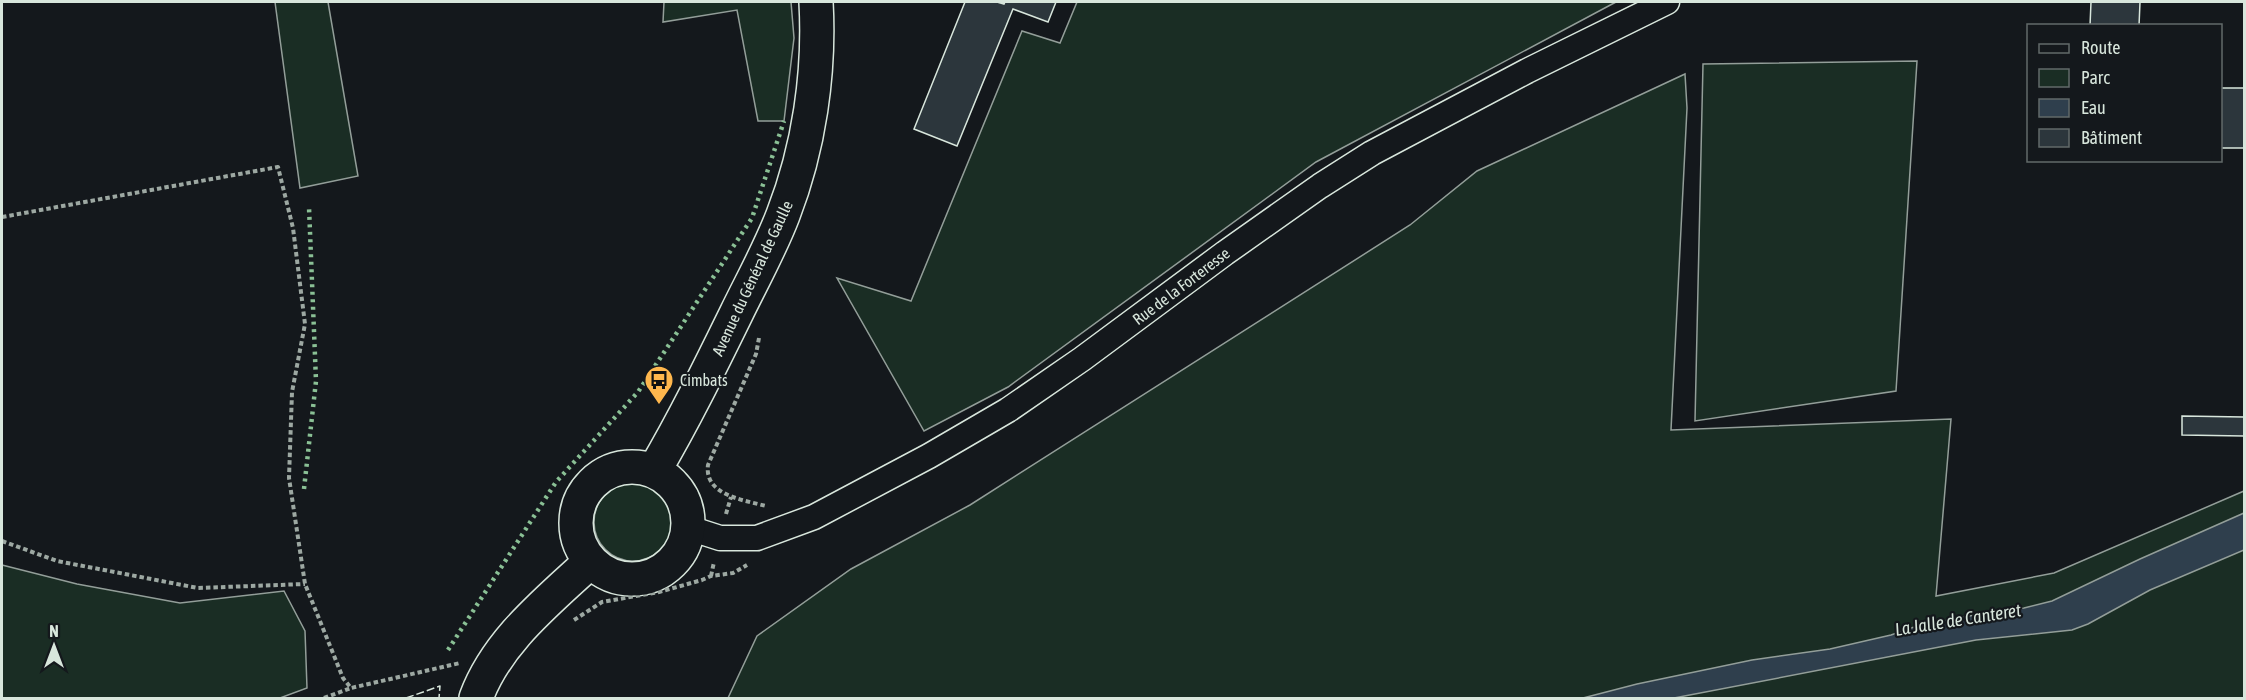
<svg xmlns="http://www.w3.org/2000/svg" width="2246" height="700" viewBox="0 0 2246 700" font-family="'Asap Condensed',sans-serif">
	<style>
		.green { fill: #1a2d24; stroke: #939e99; stroke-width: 1.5 }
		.water { fill: #2f3f4d; stroke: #939e99; stroke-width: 1.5 }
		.building { fill: #2c363c; stroke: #d8e6dc; stroke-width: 1.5 }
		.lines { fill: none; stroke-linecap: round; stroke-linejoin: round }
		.street-casing { stroke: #d8e6dc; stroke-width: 27 }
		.secondary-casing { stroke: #d8e6dc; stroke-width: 36 }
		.path { stroke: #9da8a2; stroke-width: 4; stroke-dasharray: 4.5 3; stroke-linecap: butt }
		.street { stroke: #14181c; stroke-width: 24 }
		.secondary { stroke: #14181c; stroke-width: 33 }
		.hedge { stroke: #8ac095; stroke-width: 4.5; stroke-dasharray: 3 4.5; stroke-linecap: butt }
		.fence { stroke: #d8e6dc; stroke-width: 1.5; stroke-dasharray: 8 3; stroke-linecap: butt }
		.labels { text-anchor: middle; stroke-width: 4.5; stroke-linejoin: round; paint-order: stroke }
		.street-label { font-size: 16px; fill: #d8e6dc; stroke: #14181c }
		.poi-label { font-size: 16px; fill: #d8e6dc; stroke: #14181c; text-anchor: start }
		.water-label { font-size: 18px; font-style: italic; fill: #d8e6dc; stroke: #14181c }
	</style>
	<rect width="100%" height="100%" fill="#14181c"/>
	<path class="green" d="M275,2H328L358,176L300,188Z
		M664,2H791L794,38L784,121H758L737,10L663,22Z
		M1077,2H1616L1316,162L1008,387L924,431L837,278L911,301L1022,31L1060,43Z
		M1917,61L1896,391L1695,421L1703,64Z
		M1685,74L1687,108L1671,430L1951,419L1936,596L2054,573L2244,491V698H728L757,636L851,569L970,505L1410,225L1477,171Z
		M594 522a39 39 0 1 1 78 0a39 39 0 1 1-78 0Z
		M2,565L77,584L180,603L284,591L305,631L307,688L280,698H2Z"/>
	<path class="water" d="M2244,513V550L2150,590L2088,624L2072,630L1976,640L1674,698H1583L1637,684L1752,660L1830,649L1891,635L1917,626L1980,614L2024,608L2052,601L2140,559Z"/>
	<path class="building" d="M965,2H997L1004,4L1005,2H1056L1048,22L1013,9L957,146L914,129Z
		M2091,2H2140L2139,26H2090Z
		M2220,88H2244V148H2220Z
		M2182,416L2244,417V436L2182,435Z"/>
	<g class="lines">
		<g class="street-casing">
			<path id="street" d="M689,528L720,538H757L814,517L929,456L1008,410L1082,359L1225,253L1320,186L1372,153L1527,71L1667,2"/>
		</g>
		<g class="secondary-casing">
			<path id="secondary" d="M576 523a56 56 0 1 1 112 0a56 56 0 1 1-112 0Z
				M654,471C684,420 710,367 736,314C752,281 770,249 783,215C809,148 820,73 816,2
				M476,698C497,641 547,602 591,561"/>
		</g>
		<path class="path" d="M2,217L278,167L293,228L305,324L292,392L289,478L305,584L343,678L351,688L460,663
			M759,338L756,354L708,465C704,495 743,500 766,506
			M726,514L731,497
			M2,541L57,561L198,588L305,584
			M711,576L714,562
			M574,620L602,602L659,592L702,580L711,576L733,573L747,565
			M324,698L351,688"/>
		<use href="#street" class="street"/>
		<use href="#secondary" class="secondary"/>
		<path class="hedge" d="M304,489L316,381L309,207
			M448,650L556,482L638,392L752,218L784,121"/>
		<path class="fence" d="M406,698L440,686L439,698"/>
	</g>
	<defs>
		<g id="bus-pin" transform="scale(1.5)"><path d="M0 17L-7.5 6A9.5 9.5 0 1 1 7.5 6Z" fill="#ffb74d" stroke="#14181c"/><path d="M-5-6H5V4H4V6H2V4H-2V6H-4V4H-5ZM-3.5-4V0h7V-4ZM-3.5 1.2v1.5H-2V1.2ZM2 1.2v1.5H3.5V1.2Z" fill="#111"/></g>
	</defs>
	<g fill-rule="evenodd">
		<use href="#bus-pin" x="659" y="380"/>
	</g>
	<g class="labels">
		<g class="street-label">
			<text transform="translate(752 278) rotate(-65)" y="6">Avenue du Général de Gaulle</text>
			<text transform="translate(1181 286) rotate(-37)" y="6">Rue de la Forteresse</text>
		</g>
		<g class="poi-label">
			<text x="680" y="386">Cimbats</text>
		</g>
		<g class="water-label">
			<text transform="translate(1958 620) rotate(-9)" y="6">La Jalle de Canteret</text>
		</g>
	</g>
	<rect width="2246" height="700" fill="none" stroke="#d8e6dc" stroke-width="6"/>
	<rect x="2027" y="24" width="195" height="138" fill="#14181c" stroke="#626a69" stroke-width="1.5"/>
	<rect x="2039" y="44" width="30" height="9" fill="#14181c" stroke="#626a69" stroke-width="1.5"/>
	<text x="2081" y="54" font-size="18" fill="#d8e6dc">Route</text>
	<rect x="2039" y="69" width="30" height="18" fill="#1a2d24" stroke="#626a69" stroke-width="1.5"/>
	<text x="2081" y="84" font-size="18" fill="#d8e6dc">Parc</text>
	<rect x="2039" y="99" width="30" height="18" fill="#2f3f4d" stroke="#626a69" stroke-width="1.5"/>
	<text x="2081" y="114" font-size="18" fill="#d8e6dc">Eau</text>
	<rect x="2039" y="129" width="30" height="18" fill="#2c363c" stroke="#626a69" stroke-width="1.5"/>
	<text x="2081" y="144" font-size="18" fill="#d8e6dc">Bâtiment</text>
	<g transform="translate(54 646)" stroke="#14181c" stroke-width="4.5" paint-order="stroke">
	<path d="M0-4.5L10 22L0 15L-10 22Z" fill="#d8e6dc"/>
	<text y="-9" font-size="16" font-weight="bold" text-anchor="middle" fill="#d8e6dc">N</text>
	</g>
</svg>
